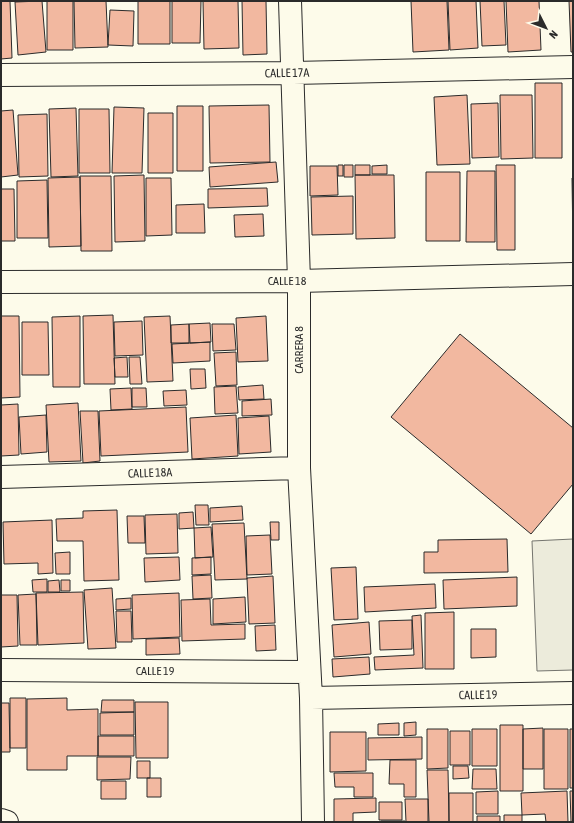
<svg xmlns="http://www.w3.org/2000/svg" width="574" height="823" viewBox="0 0 574 823" font-family="'Asap Condensed',sans-serif">
	<style>
		.green { fill: #ecebdb; stroke: #74746e }
		.building { fill: #f2b8a0; stroke: #2b2b2b }
		.lines { fill: none; stroke-linecap: round; stroke-linejoin: round }
		.minor-casing { stroke: #2b2b2b; stroke-width: 24 }
		.minor { stroke: #fdfbea; stroke-width: 22 }
		.labels { text-anchor: middle; stroke-width: 3; stroke-linejoin: round; paint-order: stroke }
		.street-label { font-size: 12px; fill: #2b2b2b; stroke: #fdfbea }
	</style>
	<rect width="100%" height="100%" fill="#fdfbea"/>
	<path class="green" d="M573,539V670L537,671L532,541Z"/>
	<path class="building" d="M1,1H10L12,58L1,59Z
		M42,1L46,52L18,55L15,2Z
		M47,1H73V50H47Z
		M74,1H106L108,47L75,48Z
		M138,1H170V44H138Z
		M172,1H201L200,43H172Z
		M203,1H238L239,48L204,49Z
		M242,1H266L267,54L243,55Z
		M411,1H447L449,50L413,52Z
		M448,1H476L478,48L450,50Z
		M480,1H504L506,45L482,46Z
		M506,1H539L541,50L508,52Z
		M569,1H573V52H571Z
		M110,10L134,11L133,46L108,45Z
		M535,83H562V158H535Z
		M467,95L470,164L437,165L434,97Z
		M500,95H532L533,158L501,159Z
		M498,103L499,157L472,158L471,104Z
		M269,105L270,162L210,163L209,106Z
		M177,106H203V171H177Z
		M114,107L144,108L142,173H112Z
		M76,108L78,176L51,177L49,109Z
		M79,109H109L110,173H79Z
		M13,110L18,175L1,177V111Z
		M148,113H173V173H148Z
		M47,114L48,176L19,177L18,115Z
		M276,162L278,182L210,187L209,167Z
		M338,165H343V176H338Z
		M344,165H353V177H344Z
		M355,165H370V175H355Z
		M387,165V174H372V166Z
		M496,165H515V250H497Z
		M310,166H337L338,195L310,196Z
		M467,171H495V242H466Z
		M426,172H460V241H426Z
		M144,175L145,241L115,242L114,176Z
		M355,175H394L395,238L356,239Z
		M80,176H111L112,251H81Z
		M80,177L81,246L49,247L48,178Z
		M146,178H171L172,235L146,236Z
		M572,178H573V245Z
		M47,180L48,238H17V181Z
		M267,188L268,206L208,208V189Z
		M1,189H14L15,241H1Z
		M353,196V234L312,235L311,197Z
		M204,204L205,233H176V205Z
		M263,214L264,236L235,237L234,215Z
		M113,315L115,384H84L83,316Z
		M1,316H19L20,397L1,398Z
		M80,316V387H53L52,317Z
		M170,316L173,381L147,382L144,317Z
		M266,316L268,361L238,362L236,318Z
		M142,321L143,355L115,356L114,322Z
		M22,322H48L49,375H22Z
		M210,323L211,342L190,343L189,324Z
		M189,324V343H171V325Z
		M212,324H234L236,350L213,351Z
		M460,334L573,428V484L531,534L391,417Z
		M210,342V361L173,363L172,344Z
		M236,352L237,385L216,386L214,353Z
		M127,357L128,377H115L114,358Z
		M129,357H140L142,384H130Z
		M190,369H205L206,388L191,389Z
		M263,385L264,399L239,400L238,387Z
		M236,386L238,413L215,414L214,387Z
		M131,388L132,409L111,410L110,389Z
		M132,388H146L147,407H132Z
		M186,390L187,405L164,406L163,391Z
		M271,399L272,415L242,416V401Z
		M78,403L81,461L49,462L46,405Z
		M18,404L19,455L1,456V405Z
		M186,407L188,452L101,456L99,411Z
		M80,411H98L100,461L83,463Z
		M46,415L47,452L21,454L19,417Z
		M236,415L238,456L192,459L190,418Z
		M269,416L271,452L239,454L238,418Z
		M195,505H208L209,525H196Z
		M242,506L243,520L210,522V508Z
		M117,510L119,580L84,581L83,541H57L56,519L83,518V511Z
		M193,512L194,528L179,529V513Z
		M177,514L178,553L146,554L145,515Z
		M127,516H144L145,543H128Z
		M52,520L53,573L38,574V563L4,564L3,522Z
		M270,522H279V540H271Z
		M244,523L247,579L215,580L212,524Z
		M211,527L213,557L195,558L194,528Z
		M270,535L272,574L247,575L246,536Z
		M507,539L508,572L424,573V552H438V540Z
		M70,552V574H56L55,553Z
		M179,557L180,580L145,582L144,558Z
		M211,557V574L192,575V558Z
		M356,567L358,619L334,620L331,568Z
		M211,575L212,598L193,599L192,576Z
		M273,576L275,623L249,624L247,578Z
		M517,577V606L444,609L443,580Z
		M47,579V592H33L32,580Z
		M59,580L60,592H48V581Z
		M61,580H70V591H61Z
		M435,584L436,608L365,612L364,587Z
		M112,588L116,648L88,649L84,590Z
		M83,592L84,643L38,645L36,593Z
		M179,593L180,637L133,639L132,595Z
		M36,594L37,645H20L18,595Z
		M1,595H17L18,646L1,647Z
		M245,597L246,622L213,624V599Z
		M131,598V609L116,610V599Z
		M210,599L211,625L245,624V639L182,641L181,600Z
		M116,611H131L132,642H117Z
		M454,612V669H425V613Z
		M421,615L423,668L375,670L374,657L414,655L412,616Z
		M412,620V649L380,650L379,621Z
		M369,622L371,654L334,657L332,625Z
		M275,625L276,650L256,651L255,626Z
		M471,629H496V657L471,658Z
		M179,638L180,654L146,655V639Z
		M369,657L370,674L333,677L332,659Z
		M10,698H26V748H10Z
		M67,698V710L98,709V756H67V770H27V699Z
		M102,700H134V712H101Z
		M135,702H168V758H136Z
		M1,703H9L10,752H1Z
		M134,712V735H100V713Z
		M416,722V735L404,736V723Z
		M399,723V735H378V724Z
		M500,725H523V791H500Z
		M543,728V769H523V729Z
		M427,729H448V768L427,769Z
		M472,729H497V766H472Z
		M544,729H568V789H544Z
		M570,729H573V788H570Z
		M450,731H470V765H450Z
		M330,732H366V771L330,772Z
		M98,736H134V756H98Z
		M422,737V759L368,760V738Z
		M97,757H131L130,779L97,780Z
		M390,760H416V797H404V784H389Z
		M137,761H150V778H137Z
		M453,766H468L469,778L453,779Z
		M473,769H496L497,789H472Z
		M427,770H448L449,822H429Z
		M334,773H373V797H354V787H335Z
		M147,778H161V797H147Z
		M101,781H126V799H101Z
		M498,791V814H476V792Z
		M567,791L568,822H546L545,814L522,815L521,793Z
		M570,791H573V822H571Z
		M449,793H473V822H449Z
		M376,798V812L353,813V822H334V799Z
		M405,799H428V822H406Z
		M379,802H402V820H379Z
		M504,815H522V822H504Z
		M477,816H500V822H477Z
		M381,821H405V822H381Z"/>
	<g class="lines">
		<g class="minor-casing">
			<path id="minor" d="M290,1L299,281V468L311,698L313,822
				M1,75L293,73L573,67
				M1,282L299,281L573,274
				M1,477L299,468
				M1,670L309,672
				M311,698L573,693
				M1,820L7,822"/>
		</g>
		<use href="#minor" class="minor"/>
	</g>
	<g class="labels">
		<g class="street-label">
			<text transform="translate(287 73) rotate(-1)" y="4">CALLE 17A</text>
			<text x="287" y="285">CALLE 18</text>
			<text transform="translate(299 350) rotate(-90)" y="4">CARRERA 8</text>
			<text transform="translate(150 473) rotate(-2)" y="4">CALLE 18A</text>
			<text x="155" y="675">CALLE 19</text>
			<text transform="translate(478 695) rotate(-1)" y="4">CALLE 19</text>
		</g>
	</g>
	<rect width="574" height="823" fill="none" stroke="#2b2b2b" stroke-width="4"/>
	<g transform="translate(546 28) rotate(132)" stroke="#fdfbea" stroke-width="3" paint-order="stroke">
	<path d="M0-3L7 15L0 10L-7 15Z" fill="#2b2b2b"/>
	<text y="-6" font-size="11" font-weight="bold" text-anchor="middle" fill="#2b2b2b">N</text>
	</g>
</svg>
